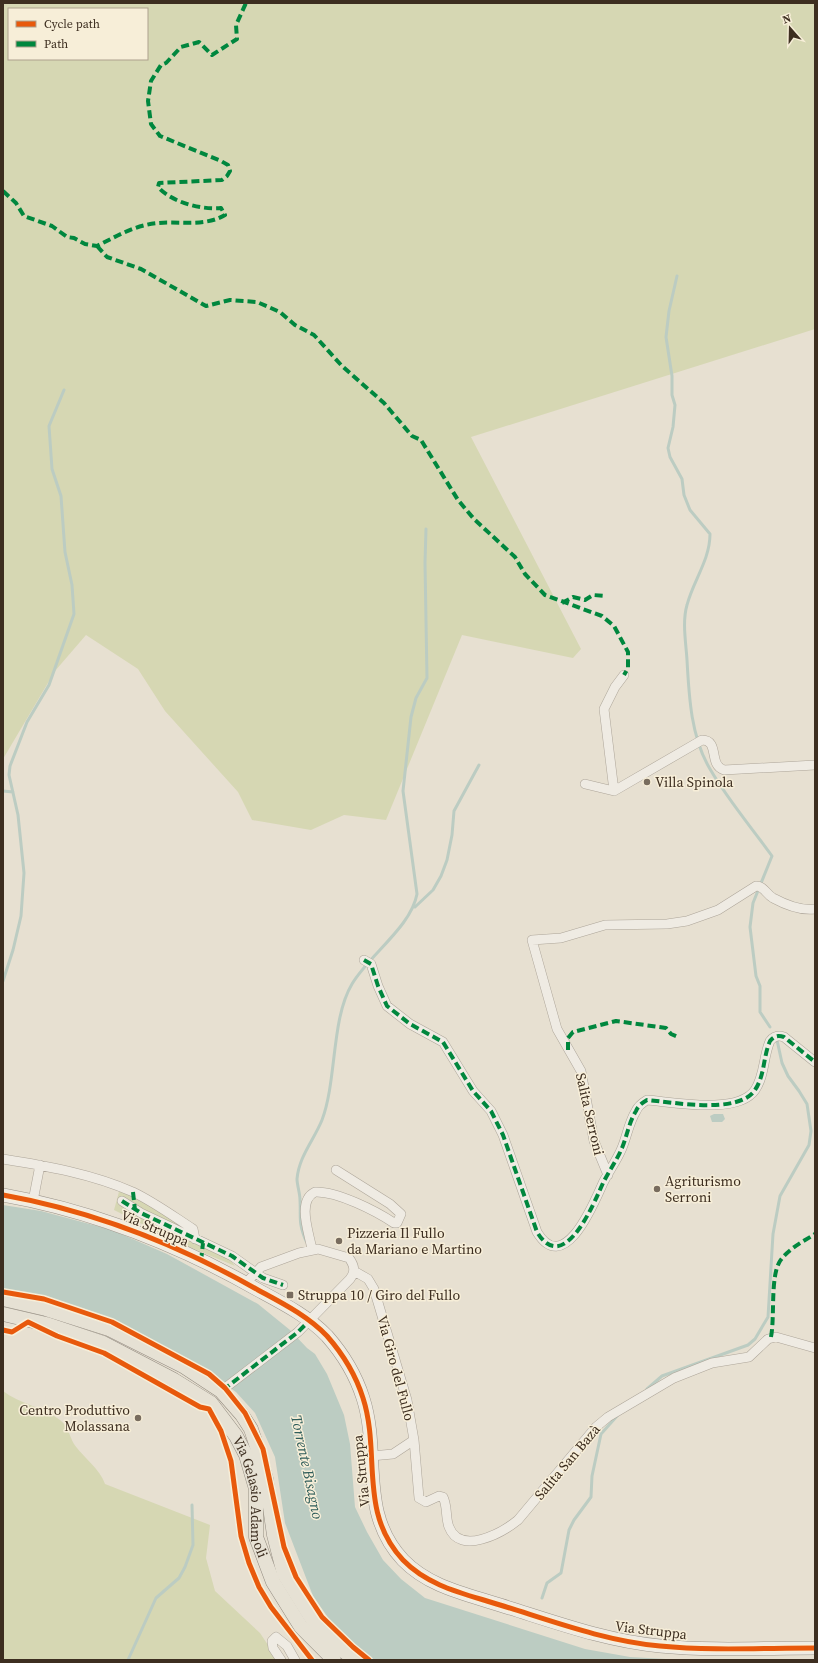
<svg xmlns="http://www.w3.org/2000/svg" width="818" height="1663" viewBox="0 0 818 1663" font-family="'Source Serif 4',serif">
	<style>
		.green { fill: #d6d7b3; fill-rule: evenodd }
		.water { fill: #bcccc2 }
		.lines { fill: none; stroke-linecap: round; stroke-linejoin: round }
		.stream { stroke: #bcccc2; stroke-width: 3 }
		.street-casing { stroke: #ada599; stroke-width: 10 }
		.secondary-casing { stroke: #9c958a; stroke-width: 14 }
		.primary-casing { stroke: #928b80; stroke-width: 15 }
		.street { stroke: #efebe3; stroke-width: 9 }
		.secondary { stroke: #efebe3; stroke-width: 13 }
		.primary { stroke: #e6e1d4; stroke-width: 14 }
		.quiet { stroke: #00873e; stroke-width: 4; stroke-dasharray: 8 4; stroke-linecap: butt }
		.cycleway-casing { stroke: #f7eed8; stroke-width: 8 }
		.cycleway { stroke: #e8590c; stroke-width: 5 }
		.poi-dot { fill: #786c5e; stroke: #f7eed8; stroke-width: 1.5 }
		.labels { text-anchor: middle; stroke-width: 3; stroke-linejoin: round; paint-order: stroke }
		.poi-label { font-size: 14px; fill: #3d2e20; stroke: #f7eed8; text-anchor: start }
		.street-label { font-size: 14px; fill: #3d2e20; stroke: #f7eed8 }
		.water-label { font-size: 15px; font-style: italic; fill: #2f5d5a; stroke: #f7eed8 }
	</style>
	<rect width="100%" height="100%" fill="#e7e0d1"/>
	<path class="green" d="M3,3H815V329L471,437L581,649L573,658L462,635L386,820L344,815L311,830L252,820L238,792L165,711L138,669L86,635L55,671L3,759ZM9,9H147V59H9Z
		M120,1188L222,1249L235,1266L180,1243L114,1210Z
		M3,1391C20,1404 43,1407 60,1420C68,1426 69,1435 74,1444C82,1456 101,1470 105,1484L210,1525L206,1558L215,1591L260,1633L278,1660H3Z"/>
	<path class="water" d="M714,1114H723L725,1119L722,1122H712L710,1116Z
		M3,1205L41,1211L112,1230L167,1254L258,1304L290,1330L307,1348L315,1354L327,1374L344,1415L350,1444L355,1507L367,1532L383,1560L401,1579L425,1598L585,1649L630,1657L684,1660H373L336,1629L313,1596L285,1523L275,1457L255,1413L236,1392L208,1372L123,1325L40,1297L3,1291Z"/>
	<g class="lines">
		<path class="stream" d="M677,276L669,311L666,337L672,376V395L675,405L673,427L668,448L670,457L682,479L684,495L690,510L710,534C710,560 693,581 687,605C682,622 686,643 687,660C689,697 691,737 710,769C728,800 752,828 772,856L753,903L750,927L756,976L760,986V1012L770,1027
			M3,791L13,792
			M415,907L433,890L441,876L447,860L452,835L454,811L479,765
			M3,981L13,950L21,916L24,873L18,815L9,775L10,766L27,722L49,685L74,614L72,585L65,552L61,496L52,469L49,426L64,390
			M306,1241C298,1222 301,1218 300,1200C300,1193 297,1185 297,1179C299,1156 314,1140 322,1120C337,1080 331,1019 352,984C369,955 411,927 417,894L403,791L411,717L416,698L427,678L425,563L426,529
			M647,1389L662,1376L748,1345L755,1339L768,1317L773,1234L780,1196L809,1145L811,1131L807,1104L799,1091L788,1076L782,1063L777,1040
			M542,1598L547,1583L561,1573L569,1530L574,1520L591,1497L592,1476L601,1434L617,1416
			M128,1660L156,1598L179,1578L185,1567L193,1545L192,1505"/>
		<g class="street-casing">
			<path id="street" d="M585,784L614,791L702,740C720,740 708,765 724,770L815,765
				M614,791L604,709L615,687L624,675
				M364,960L371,964L378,986L387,1006L410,1024L443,1042L473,1091L491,1111L503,1135L537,1232C564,1277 594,1203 603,1183C609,1171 617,1160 622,1148C627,1136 629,1122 636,1111C638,1106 642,1103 647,1100C673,1102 738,1115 755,1090C765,1075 763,1057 770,1041C774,1036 778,1035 784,1037L815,1062
				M3,1159C47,1166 92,1174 133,1192C154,1202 173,1216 193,1229L195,1239
				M608,1175L594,1141L581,1071L557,1029L532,940L561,938L605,925L667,924L687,921L718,910L756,886C764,886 766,894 773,898C786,905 801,911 815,909
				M33,1201L40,1165
				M122,1201L141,1213L232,1256L263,1278L283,1285
				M312,1250C310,1235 296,1201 315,1192C337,1191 376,1211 394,1223H397L401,1214L390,1204L336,1170
				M354,1271L368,1279L374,1289L407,1400L414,1440L393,1454L371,1456
				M221,1391L298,1332L350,1279C356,1271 354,1265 349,1258L318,1249L299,1253L261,1267L246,1283
				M414,1440L419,1498L426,1502L439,1496L443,1497C448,1507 445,1517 449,1527C460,1556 502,1533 518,1520L596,1427L608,1417L674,1378L712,1363L749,1357L768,1339L776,1337L815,1348
				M281,1660L273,1648L272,1641L276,1637L287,1646L295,1660"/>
		</g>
		<g class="secondary-casing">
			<path id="secondary" d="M3,1195C93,1211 179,1245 258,1290C282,1303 308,1316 327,1336C342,1353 356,1376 363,1398C381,1454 358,1512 403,1560C429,1587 466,1594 500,1605C552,1621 605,1641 660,1646C711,1651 764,1648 815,1648"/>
		</g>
		<g class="primary-casing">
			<g id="primary">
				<path d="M3,1299L46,1309L109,1329L183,1366L221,1391L242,1415L251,1429L257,1447L266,1479L274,1535L284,1574L312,1619L341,1649L355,1660"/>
				<path id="s1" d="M3,1314L46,1324L103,1343L174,1380L211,1403L236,1436L246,1455L256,1489V1537L273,1582L301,1627L334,1660"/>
			</g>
		</g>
		<use href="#street" class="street"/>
		<use href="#secondary" class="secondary"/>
		<use href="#primary" class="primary"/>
		<path class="quiet" d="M3,191L16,203L24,216L52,226L67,237L74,238L85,244L97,246C117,236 135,225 158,223C179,221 205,227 225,215L221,208C201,210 171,202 158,187L159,183L222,180L227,176L230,171L228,165L221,161L160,136L151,124L148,101L151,81L161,65L166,63L181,47L199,42L212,55L237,39L236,25L246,3
			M97,246L107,257L141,269L206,306L230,300L257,302L280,312L295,325L314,335L342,366L384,403L412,436L421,440L458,500L474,519L515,557L525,574L545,595L602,616L614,626L628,652V668L624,675
			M562,603L573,597L585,600L593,595L606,596
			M364,960L371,964L378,986L387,1006L410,1024L443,1042L473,1091L491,1111L503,1135L537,1232C564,1277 594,1203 603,1183C609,1171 617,1160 622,1148C627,1136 629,1122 636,1111C638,1106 642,1103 647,1100C673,1102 738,1115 755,1090C765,1075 763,1057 770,1041C774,1036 778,1035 784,1037L815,1062
			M568,1050V1038L573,1032L616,1021L666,1028L671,1034L678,1037
			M133,1192L135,1210
			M122,1201L141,1213L232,1256L263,1278L283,1285
			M201,1261L203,1243
			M771,1337C775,1316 770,1277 780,1261C788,1249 804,1241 815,1234
			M223,1390L298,1332L309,1321"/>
		<g class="cycleway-casing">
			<path id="cycleway" d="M3,1195C93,1211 179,1245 258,1290C282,1303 308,1316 327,1336C342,1353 356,1376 363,1398C381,1454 358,1512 403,1560C429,1587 466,1594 500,1605C552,1621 605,1641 660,1646C711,1651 764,1648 815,1648
				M3,1292L44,1299L112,1322L209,1374L225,1388L245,1413L263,1449L284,1547L296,1577L322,1617L353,1647L369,1660
				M3,1330L12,1332L28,1322L57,1336L104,1353L200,1407L209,1409L221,1431L231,1461L241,1536L249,1563L259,1587L271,1607L312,1660"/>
		</g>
		<use href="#cycleway" class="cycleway"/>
	</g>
	<g class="poi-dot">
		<circle cx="647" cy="782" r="4"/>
		<circle cx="657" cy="1189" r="4"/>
		<circle cx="339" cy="1241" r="4"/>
		<rect x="286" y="1291" width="8" height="8" rx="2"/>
		<circle cx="138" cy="1418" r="4"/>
	</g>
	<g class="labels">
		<g class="poi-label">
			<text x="655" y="787">Villa Spinola</text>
			<text x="665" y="1186">Agriturismo<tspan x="665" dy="16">Serroni</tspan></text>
			<text x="347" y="1238">Pizzeria Il Fullo<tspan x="347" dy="16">da Mariano e Martino</tspan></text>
			<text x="298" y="1300">Struppa 10 / Giro del Fullo</text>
			<text x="130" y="1415" text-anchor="end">Centro Produttivo<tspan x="130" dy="16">Molassana</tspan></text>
		</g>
		<g class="street-label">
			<text transform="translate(590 1114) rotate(77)" y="5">Salita Serroni</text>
			<text transform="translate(155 1228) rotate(23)" y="5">Via Struppa</text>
			<text transform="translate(396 1368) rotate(75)" y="5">Via Giro del Fullo</text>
			<text transform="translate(567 1462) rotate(-50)" y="5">Salita San Bazà</text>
			<text transform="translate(361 1471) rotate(-96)" y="5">Via Struppa</text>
			<text dy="5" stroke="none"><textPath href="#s1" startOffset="333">Via Gelasio Adamoli</textPath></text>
			<text transform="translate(651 1630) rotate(7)" y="5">Via Struppa</text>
		</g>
		<g class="water-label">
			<text transform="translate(307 1467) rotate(78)" y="5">Torrente Bisagno</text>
		</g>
	</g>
	<rect width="818" height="1663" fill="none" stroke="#3d2e20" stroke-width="8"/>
	<rect x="8" y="8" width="140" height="52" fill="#f7eed8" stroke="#ada18e"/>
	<rect x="16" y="21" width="20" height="6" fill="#e8590c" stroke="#ada18e"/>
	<text x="44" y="28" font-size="12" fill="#3d2e20">Cycle path</text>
	<rect x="16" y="41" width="20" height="6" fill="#00873e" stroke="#ada18e"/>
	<text x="44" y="48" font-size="12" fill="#3d2e20">Path</text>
	<g transform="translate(790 28) rotate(340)" stroke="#f7eed8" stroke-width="3" paint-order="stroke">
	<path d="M0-3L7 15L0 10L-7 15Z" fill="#3d2e20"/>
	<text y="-6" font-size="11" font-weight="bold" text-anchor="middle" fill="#3d2e20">N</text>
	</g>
</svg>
